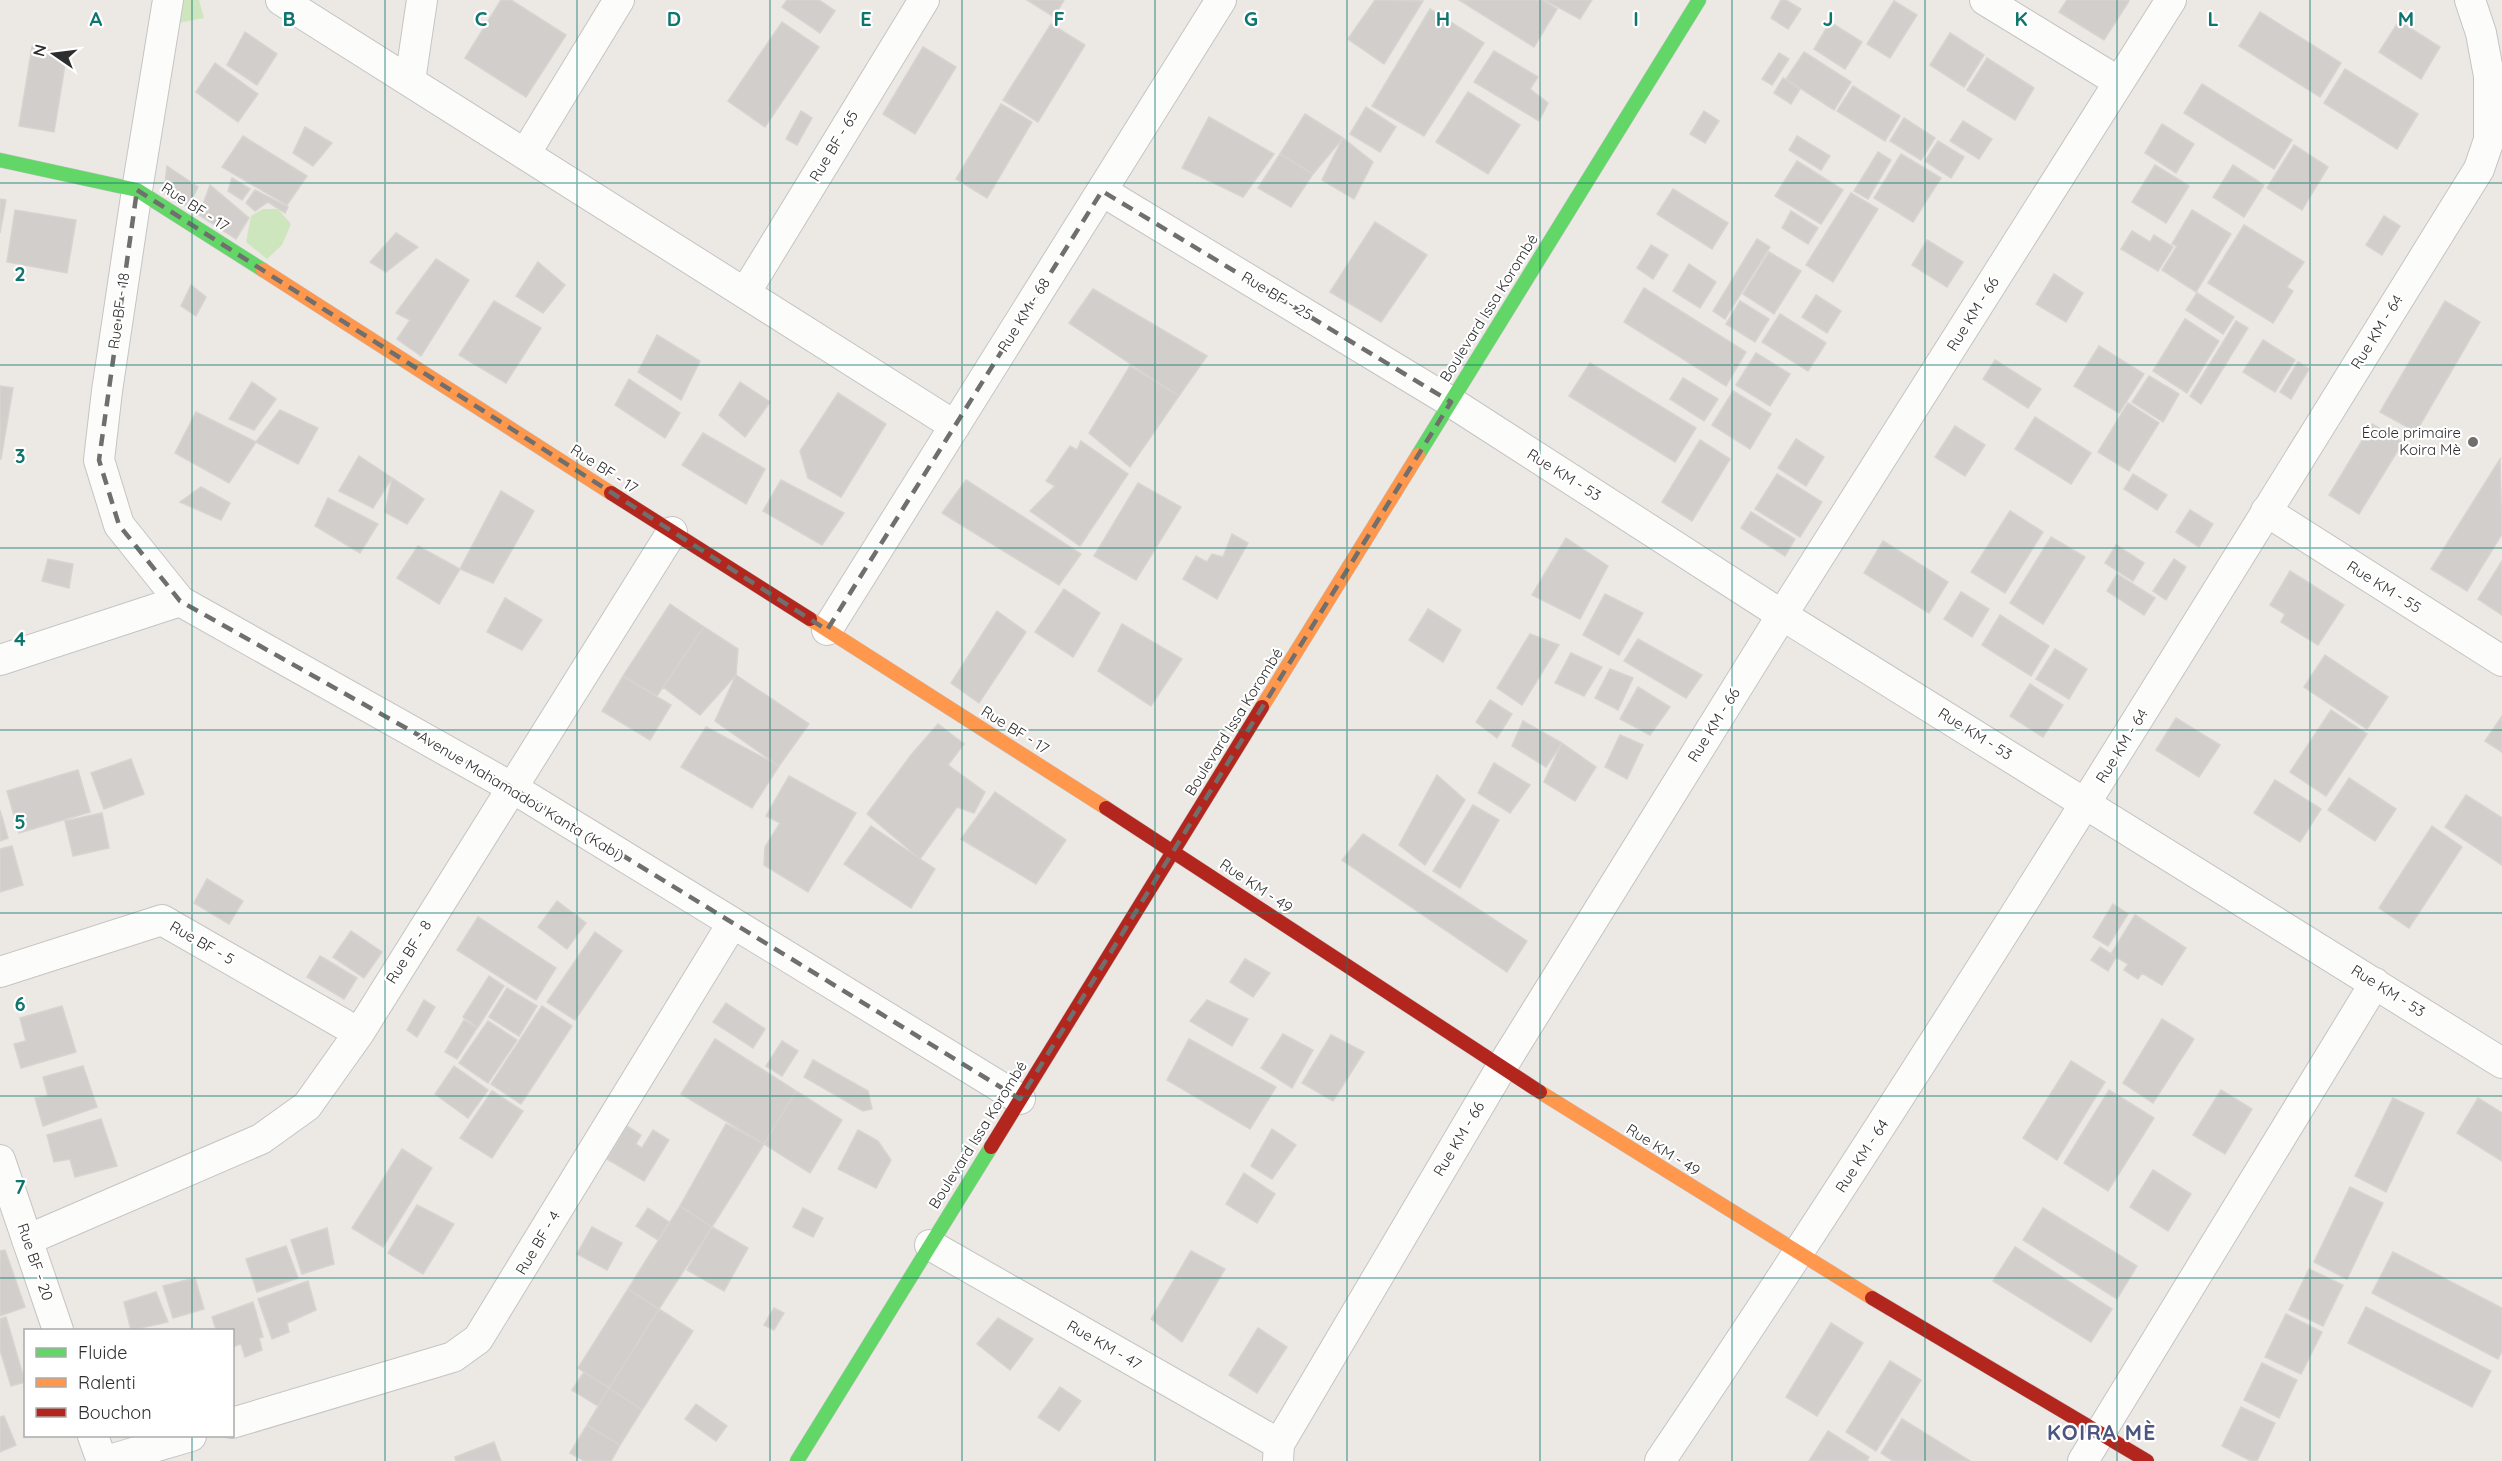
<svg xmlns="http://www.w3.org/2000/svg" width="2502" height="1461" viewBox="0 0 2502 1461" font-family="Quicksand,sans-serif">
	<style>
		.green { fill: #cee6be }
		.building { fill: #d1cecb; stroke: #d7d4d0; stroke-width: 1.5 }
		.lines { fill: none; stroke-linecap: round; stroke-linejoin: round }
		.street-casing { stroke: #c5c4c5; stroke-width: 32 }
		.fast-casing { stroke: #c5c4c5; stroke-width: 15 }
		.slow-casing { stroke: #c5c4c5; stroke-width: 15 }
		.jam-casing { stroke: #c5c4c5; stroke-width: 15 }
		.street { stroke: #fcfcfb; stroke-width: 30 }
		.fast { stroke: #63d668; stroke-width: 14 }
		.slow { stroke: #ff974d; stroke-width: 14 }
		.jam { stroke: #b3261e; stroke-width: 14 }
		.marked { fill: none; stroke: #706f6e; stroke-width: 4.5; stroke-dasharray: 12 8; stroke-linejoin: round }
		.grid { fill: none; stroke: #0f766e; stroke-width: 1.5; stroke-opacity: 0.55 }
		.poi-dot { fill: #706f6e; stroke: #fff; stroke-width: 2 }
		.labels { text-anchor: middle; stroke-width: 4.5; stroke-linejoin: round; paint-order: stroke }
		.street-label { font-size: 15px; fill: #2e2e2e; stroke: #fff }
		.poi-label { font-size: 15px; fill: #2e2e2e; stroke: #fff; text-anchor: end }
		.district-label { font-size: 21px; font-weight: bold; letter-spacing: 1.5px; fill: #4d5680; stroke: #fff }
		.grid-label { font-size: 20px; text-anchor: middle; font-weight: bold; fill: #0f766e; stroke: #fff; stroke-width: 4.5; stroke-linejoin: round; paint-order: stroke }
	</style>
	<rect width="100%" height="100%" fill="#ece8e4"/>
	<path class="green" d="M180,0H199L204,18L178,23Z
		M263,209H278L291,224L282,245L267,259L246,242L251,216Z"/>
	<path class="building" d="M501,0H511L566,35L526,97L465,58Z
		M787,0H819L835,11L820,33L782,7Z
		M1027,0H1064L1054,17Z
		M1375,0L1423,1L1384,64L1348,39Z
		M1459,0H1542L1557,9L1534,47Z
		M1545,0H1592L1580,19Z
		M1781,0H1786L1801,9L1788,29L1771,18Z
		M2067,0H2127L2129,1L2104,40L2059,12Z
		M1894,1L1917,15L1890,58L1867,44Z
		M1430,9L1484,43L1424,136L1372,106Z
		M2260,12L2341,63L2320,97L2239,46Z
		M2399,21L2440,47L2421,79L2379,52Z
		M782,22L819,47L765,127L728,101Z
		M1830,22L1862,42L1845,69L1814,49Z
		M1051,24L1085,45L1038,122L1003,100Z
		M245,32L277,54L257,85L227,65Z
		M1950,33L1984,55L1964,87L1930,65Z
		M32,47L67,53L54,132L19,126Z
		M923,47L956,67L915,134L883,114Z
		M1494,51L1538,77L1530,89L1548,103L1539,121L1474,82Z
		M1804,52L1851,82L1834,110L1786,79Z
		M1779,53L1789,59L1772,85L1762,79Z
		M1987,58L2034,88L2015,120L1967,90Z
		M215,63L258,94L238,122L196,92Z
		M2345,69L2418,114L2397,149L2324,103Z
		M1783,78L1800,89L1791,104L1774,93Z
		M2202,84L2292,140L2274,169L2184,113Z
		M1853,86L1900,116L1885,141L1837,111Z
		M1468,92L1520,125L1488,174L1436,142Z
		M1001,104L1032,122L987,198L956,179Z
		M1366,107L1396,127L1380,152L1350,134Z
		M801,111L812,118L797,145L786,139Z
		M1704,111L1719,121L1705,143L1690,134Z
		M1305,114L1343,138L1313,174L1280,154Z
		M1209,117L1274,154L1243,197L1182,168Z
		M1904,118L1935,138L1921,160L1890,141Z
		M1963,121L1992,139L1979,159L1950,141Z
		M2162,124L2194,144L2176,173L2145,153Z
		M305,127L332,143L313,166L293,153Z
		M243,136L307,176L287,205L222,167Z
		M1797,136L1830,156L1821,170L1789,150Z
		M1343,138L1373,162L1354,199L1322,180Z
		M1938,141L1964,157L1951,178L1925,161Z
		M2294,145L2328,167L2302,210L2267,188Z
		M1878,152L1891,160L1868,199L1854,191Z
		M1280,154L1313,174L1291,207L1258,188Z
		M1901,154L1941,178L1913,222L1874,198Z
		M1797,161L1843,190L1821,224L1775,196Z
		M2155,165L2189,186L2166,223L2132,202Z
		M2233,165L2264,185L2244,217L2213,197Z
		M167,166L198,187L188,207L164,192Z
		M232,178L250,189L242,200L228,191Z
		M210,185L249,218L236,239L199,215Z
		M1673,189L1728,223L1712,249L1657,214Z
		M255,190L288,207L285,213L268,202L255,211L246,203Z
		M1851,193L1878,209L1833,282L1806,265Z
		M0,199L6,200L0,233Z
		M15,210L76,220L67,273L7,262Z
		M2192,210L2231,234L2196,292L2162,270L2177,246L2172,244Z
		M1791,211L1818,228L1808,244L1782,228Z
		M2384,216L2400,226L2382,255L2366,245Z
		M1375,222L1427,255L1381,322L1330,292Z
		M2244,225L2304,262L2287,287L2293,291L2273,323L2208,283Z
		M2132,231L2150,242L2154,235L2173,247L2158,271L2121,249Z
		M396,233L418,247L386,272L370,262Z
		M1757,239L1770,247L1725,319L1713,311Z
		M1927,240L1963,262L1947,287L1912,265Z
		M1651,245L1668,255L1653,279L1637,268Z
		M1769,252L1801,271L1774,314L1743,294Z
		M436,259L469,280L421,356L397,339L410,320L396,313Z
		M538,262L565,285L543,313L516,296Z
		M1689,264L1716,282L1700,308L1673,291Z
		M2054,274L2083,293L2066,322L2036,304Z
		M191,285L206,297L196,316L181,306Z
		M1644,288L1746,352L1726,386L1624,322Z
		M1093,289L1207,356L1179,396L1069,323Z
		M2197,293L2234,317L2223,334L2186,310Z
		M1816,295L1841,311L1827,333L1802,317Z
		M494,301L541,328L506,383L459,355Z
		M1740,301L1769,319L1755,342L1726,324Z
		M2445,301L2480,322L2416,432L2380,412Z
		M1780,314L1826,343L1808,371L1762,342Z
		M2185,319L2219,341L2187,393L2153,371Z
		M2236,321L2248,328L2201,404L2190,396Z
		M657,335L700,361L681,400L638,372Z
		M2263,340L2295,360L2275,392L2243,372Z
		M2099,346L2144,374L2119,413L2074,386Z
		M1756,353L1790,374L1770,406L1736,385Z
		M1995,360L2041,389L2028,408L1983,379Z
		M2298,362L2309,369L2291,399L2280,392Z
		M1590,363L1696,428L1675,462L1569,396Z
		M1130,366L1179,396L1130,467L1089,433Z
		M2149,376L2179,394L2163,422L2132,402Z
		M1683,378L1718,399L1704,421L1670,399Z
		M629,379L680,413L665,438L615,405Z
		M252,382L276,399L254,430L229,419Z
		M740,382L770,402L745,437L719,415Z
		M0,386L13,388L1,459H0Z
		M1733,391L1771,414L1750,449L1712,425Z
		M838,393L886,424L841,497L808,478L800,451Z
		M2128,403L2159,423L2129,471L2098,452Z
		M280,410L318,428L298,464L256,442Z
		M196,412L256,442L229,483L175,453Z
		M2035,417L2091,453L2071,484L2015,449Z
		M2372,424L2403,442L2359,514L2329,495Z
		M1955,426L1985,445L1965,476L1935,457Z
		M703,433L765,469L746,504L682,465Z
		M1796,439L1824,457L1806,486L1778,468Z
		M1700,440L1730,459L1692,521L1662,502Z
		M1081,441L1128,474L1080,546L1030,511L1055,486L1046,481L1070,446L1077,450Z
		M359,456L392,478L373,508L339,491Z
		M2500,459L2502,534L2467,591L2431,569Z
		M1777,474L1822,502L1800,537L1755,509Z
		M2133,474L2167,495L2157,510L2124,489Z
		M392,478L424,499L407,524L385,512Z
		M781,480L844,513L822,545L763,511Z
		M966,480L1081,554L1059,585L942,513Z
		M1138,483L1181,507L1136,580L1094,556Z
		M201,487L230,503L221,520L180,502Z
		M501,491L534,511L493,583L460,569Z
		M328,498L378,524L360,553L315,526Z
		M2190,510L2213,524L2199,547L2176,532Z
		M2010,511L2043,532L2005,593L1971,572Z
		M1751,512L1795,539L1785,556L1741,528Z
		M1232,534L1248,543L1217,599L1183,579L1196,556L1207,562L1212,554L1223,557Z
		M2051,537L2085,557L2043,624L2010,603Z
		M1566,538L1608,566L1580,619L1532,595Z
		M1883,541L1948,582L1929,613L1864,573Z
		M2116,545L2144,563L2133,581L2105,563Z
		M418,546L460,569L439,604L397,578Z
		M48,559L73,564L69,588L42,581Z
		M2174,559L2186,567L2166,600L2153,591Z
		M2502,561V615L2478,599Z
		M2290,571L2344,605L2318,645L2281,622L2285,614L2270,605Z
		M2117,574L2155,598L2144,615L2107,591Z
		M1064,589L1100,613L1073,657L1035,632Z
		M1961,592L1989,609L1972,637L1944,619Z
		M1605,594L1643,613L1619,655L1583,635Z
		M505,598L542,620L522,650L487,632Z
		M670,604L704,627L657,696L623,676Z
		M1428,609L1461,630L1443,662L1409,640Z
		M997,611L1026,632L979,703L951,683Z
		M2000,615L2049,646L2031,676L1982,645Z
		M1122,624L1182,659L1151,706L1098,671Z
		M704,627L738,649L736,675L700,715L663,687Z
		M1530,634L1559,645L1522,705L1497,688Z
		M1638,639L1702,675L1686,698L1624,661Z
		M2055,649L2087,669L2069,699L2036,679Z
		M1571,653L1602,667L1584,696L1555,683Z
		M2325,655L2388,697L2367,729L2304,687Z
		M1610,669L1633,678L1618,710L1595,698Z
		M736,675L809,724L779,766L715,721Z
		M623,676L671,705L650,740L602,711Z
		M2030,684L2063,705L2043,737L2010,716Z
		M1638,687L1670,707L1650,735L1620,719Z
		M1490,700L1512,714L1497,738L1476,722Z
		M2331,710L2367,734L2326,796L2290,772Z
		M2502,716V752L2485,741Z
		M2176,718L2220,745L2199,777L2156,750Z
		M1523,721L1562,743L1546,767L1512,746Z
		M938,724L964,744L948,765L985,792L974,813L957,807L920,859L867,814L911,755Z
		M706,727L779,766L752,808L681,767Z
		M1620,735L1643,745L1627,779L1605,767Z
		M1562,743L1596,767L1575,801L1544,782Z
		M131,759L144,794L104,809L91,773Z
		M1494,763L1530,785L1510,813L1478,793Z
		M78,770L90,812L19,833L7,791Z
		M1437,775L1465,800L1425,865L1399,845Z
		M789,776L856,813L808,892L764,865L765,847L780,823L766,816Z
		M2349,778L2396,809L2375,841L2328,810Z
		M2275,780L2321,809L2300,842L2254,813Z
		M995,792L1066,840L1036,884L961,839Z
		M2466,795L2502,818V865L2445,827Z
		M1473,805L1499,820L1460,888L1433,871Z
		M0,810L8,838L0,841Z
		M102,813L109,848L73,856L65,821Z
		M871,826L935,869L911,908L844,864Z
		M2432,826L2462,847L2409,928L2379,908Z
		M1363,834L1527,941L1507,972L1342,860Z
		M12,846L23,885L0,892V849Z
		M207,879L243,901L229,924L194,903Z
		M557,901L586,923L567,949L538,927Z
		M2113,904L2128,914L2108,946L2093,937Z
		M2135,915L2186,948L2162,985L2142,973L2138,979L2124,970L2128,964L2111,954Z
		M478,917L556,968L536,1000L457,950Z
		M351,931L382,952L364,978L333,957Z
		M595,932L622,951L575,1020L547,1002Z
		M2100,947L2116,957L2108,971L2091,960Z
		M320,956L357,978L344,999L307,977Z
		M1245,959L1270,973L1253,997L1230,982Z
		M489,976L504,986L478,1027L463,1017Z
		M507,988L537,1006L519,1036L489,1017Z
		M424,1000L435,1007L417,1037L407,1030Z
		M1207,1000L1248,1019L1232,1046L1190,1021Z
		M726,1003L765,1029L753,1048L713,1022Z
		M62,1006L76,1052L21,1068L14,1044L26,1041L20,1018Z
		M542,1006L572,1026L521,1104L491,1084Z
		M2162,1019L2194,1039L2153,1103L2123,1083Z
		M464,1020L477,1028L457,1059L445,1052Z
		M488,1021L517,1040L488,1083L459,1063Z
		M1283,1034L1313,1050L1292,1088L1261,1068Z
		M1331,1035L1364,1052L1333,1101L1302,1083Z
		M715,1039L796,1091L764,1144L681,1094Z
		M1189,1039L1276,1087L1250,1129L1167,1080Z
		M782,1041L798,1051L782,1076L766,1066Z
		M813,1060L868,1091L872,1109L863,1111L804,1077Z
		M2071,1061L2105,1082L2057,1160L2023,1138Z
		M83,1066L97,1107L43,1126L35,1098L48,1096L43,1077Z
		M454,1066L488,1090L468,1118L435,1094Z
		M2109,1090L2154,1118L2108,1191L2064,1163Z
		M2221,1090L2252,1109L2225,1154L2193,1135Z
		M492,1091L523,1111L492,1158L460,1138Z
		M796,1091L842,1120L810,1173L764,1144Z
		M2393,1098L2424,1113L2386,1192L2355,1176Z
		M2478,1098L2502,1113V1161L2457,1133Z
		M101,1119L117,1166L75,1177L70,1159L54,1162L47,1135Z
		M726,1124L764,1144L712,1227L680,1206Z
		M627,1126L641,1135L636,1144L642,1148L653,1130L669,1140L644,1181L607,1159Z
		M1272,1129L1296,1145L1272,1179L1251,1166Z
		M858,1130L878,1141L891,1160L876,1188L838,1169Z
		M402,1149L432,1168L383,1247L352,1228Z
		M2153,1170L2191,1194L2168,1231L2130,1207Z
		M1244,1173L1275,1194L1257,1223L1226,1204Z
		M2350,1187L2383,1203L2347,1279L2314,1262Z
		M417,1205L454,1224L423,1274L388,1253Z
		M680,1206L712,1227L659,1309L628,1289Z
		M648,1208L669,1222L658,1240L636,1226Z
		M803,1208L823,1218L813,1237L793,1227Z
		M2043,1208L2137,1266L2117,1299L2023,1240Z
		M592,1227L622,1243L607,1270L577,1254Z
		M712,1227L748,1248L724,1291L687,1270Z
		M327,1228L334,1264L302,1274L291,1240Z
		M286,1246L298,1278L257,1292L246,1259Z
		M2015,1247L2112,1309L2091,1342L1993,1281Z
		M5,1250L25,1307L0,1316V1251Z
		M1191,1251L1225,1269L1182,1342L1151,1319Z
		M2393,1252L2502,1308V1351L2498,1359L2372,1293Z
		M2309,1269L2343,1285L2323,1326L2289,1310Z
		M195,1278L204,1309L173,1318L163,1286Z
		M308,1281L316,1310L287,1323L289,1332L272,1339L258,1299Z
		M628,1289L659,1309L609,1388L578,1368Z
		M156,1292L168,1322L131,1330L124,1302Z
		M253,1302L263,1337L259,1338L262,1350L245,1357L241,1344L232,1347V1330H216L212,1317Z
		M2366,1307L2491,1371L2472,1407L2348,1343Z
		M774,1308L784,1313L774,1330L764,1325Z
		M659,1309L693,1331L642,1410L609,1388Z
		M2286,1314L2322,1332L2301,1374L2265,1357Z
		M6,1317L25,1382L11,1386L0,1350V1319Z
		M998,1318L1033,1339L1010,1370L977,1344Z
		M1831,1323L1863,1343L1817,1416L1786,1397Z
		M1258,1328L1287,1347L1257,1393L1229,1375Z
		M1890,1361L1921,1380L1876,1451L1846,1432Z
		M2262,1363L2297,1380L2279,1418L2244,1400Z
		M584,1372L609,1388L598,1406L572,1390Z
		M1060,1387L1081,1401L1059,1431L1038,1417Z
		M609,1388L642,1410L620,1445L587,1425Z
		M696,1404L727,1426L716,1441L685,1419Z
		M2241,1407L2275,1423L2257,1461H2251L2222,1446Z
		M4,1416L16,1445L0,1452V1417Z
		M1902,1419L1970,1461H1893L1881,1453Z
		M587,1425L620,1445L611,1461H584L570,1453Z
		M1828,1431L1869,1457L1867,1461H1809Z
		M494,1442L501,1461H456L455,1457Z"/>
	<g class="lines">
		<g class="street-casing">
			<path id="street" d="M168,0L137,190L107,391L99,460L119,525L180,601L511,787L1020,1099
				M281,0L955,426
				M1985,0L2119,82
				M410,81L422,0
				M525,154L619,0
				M1102,191L1451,402L1782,615L2502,1063
				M745,293L924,0
				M2266,511L2502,661
				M827,630L1221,0
				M0,660L180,601
				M0,972L162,920L359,1033
				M0,1160L58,1330
				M27,1240L261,1139L307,1106L359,1033L672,532
				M930,1245L1279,1444
				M232,1423L453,1357L478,1339L732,924
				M93,1436L102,1461
				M106,1461L191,1436
				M1278,1461L1279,1444L1501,1068L1782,615L2171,0
				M1660,1461C1945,1038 2210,602 2479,169L2489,140V76L2481,33L2470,0
				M2083,1461L2375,983"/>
		</g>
		<g class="fast-casing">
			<path id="fast" d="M0,160L137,190L263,270
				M1418,455L1699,0
				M797,1461L991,1147"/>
		</g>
		<g class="slow-casing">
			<path id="slow" d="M263,270L611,493
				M810,619L1106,808
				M1262,707L1418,455
				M1540,1092L1872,1298"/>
		</g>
		<g class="jam-casing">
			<path id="jam" d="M611,493L810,619
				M1106,808L1540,1092
				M991,1147L1262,707
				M1872,1298L2147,1461"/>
		</g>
		<use href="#street" class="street"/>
		<use href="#fast" class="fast"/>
		<use href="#slow" class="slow"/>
		<use href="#jam" class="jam"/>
	</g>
	<path class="marked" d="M137,190L827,630L1102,191L1451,402L1020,1099L511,787L180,601L119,525L99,460Z"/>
	<path class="grid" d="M192,0V1330M385,0V1461M577,0V1461M770,0V1461M962,0V1461M1155,0V1461M1347,0V1461M1540,0V1461M1732,0V1461M1925,0V1461M2117,0V1461M2310,0V1461M0,183H2502M0,365H2502M0,548H2502M0,730H2502M0,913H2502M0,1096H2502M0,1278H2502M192,1436V1461"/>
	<circle class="poi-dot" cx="2473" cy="442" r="6"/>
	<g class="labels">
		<g class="street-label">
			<text transform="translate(834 146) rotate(-59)" y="5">Rue BF - 65</text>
			<text transform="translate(195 207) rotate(33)" y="5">Rue BF - 17</text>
			<text transform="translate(1277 296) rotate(31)" y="5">Rue BF - 25</text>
			<text transform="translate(1489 308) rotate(-58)" y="5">Boulevard Issa Korombé</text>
			<text transform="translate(119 311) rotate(-82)" y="5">Rue BF - 18</text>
			<text transform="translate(1973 314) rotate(-58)" y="5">Rue KM - 66</text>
			<text transform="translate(1024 315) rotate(-58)" y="5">Rue KM - 68</text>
			<text transform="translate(2377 332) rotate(-58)" y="5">Rue KM - 64</text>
			<text transform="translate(604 469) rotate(33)" y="5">Rue BF - 17</text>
			<text transform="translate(1564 475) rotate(32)" y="5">Rue KM - 53</text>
			<text transform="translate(2384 587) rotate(32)" y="5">Rue KM - 55</text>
			<text transform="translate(1234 722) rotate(-58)" y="5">Boulevard Issa Korombé</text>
			<text transform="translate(1714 725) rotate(-58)" y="5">Rue KM - 66</text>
			<text transform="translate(1015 730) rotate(32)" y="5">Rue BF - 17</text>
			<text transform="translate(1975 734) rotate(32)" y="5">Rue KM - 53</text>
			<text transform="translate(2122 746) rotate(-58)" y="5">Rue KM - 64</text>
			<text transform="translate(521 796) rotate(31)" y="5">Avenue Mahamadou Kanta (Kabi)</text>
			<text transform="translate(1256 886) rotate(34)" y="5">Rue KM - 49</text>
			<text transform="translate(202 943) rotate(30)" y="5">Rue BF - 5</text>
			<text transform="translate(409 952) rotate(-58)" y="5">Rue BF - 8</text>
			<text transform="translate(2388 991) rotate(32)" y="5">Rue KM - 53</text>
			<text transform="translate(978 1135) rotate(-58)" y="5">Boulevard Issa Korombé</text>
			<text transform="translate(1459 1139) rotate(-59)" y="5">Rue KM - 66</text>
			<text transform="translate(1663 1150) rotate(32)" y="5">Rue KM - 49</text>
			<text transform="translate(1862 1156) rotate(-57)" y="5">Rue KM - 64</text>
			<text transform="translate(538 1243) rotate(-59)" y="5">Rue BF - 4</text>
			<text transform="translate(35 1262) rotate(71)" y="5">Rue BF - 20</text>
			<text transform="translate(1104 1345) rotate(30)" y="5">Rue KM - 47</text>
		</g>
		<g class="poi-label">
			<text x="2461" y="438">École primaire<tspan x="2461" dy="17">Koira Mè</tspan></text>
		</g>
		<g class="district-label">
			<text x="2102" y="1440">KOIRA MÈ</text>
		</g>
	</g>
	<g class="grid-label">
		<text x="96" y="26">A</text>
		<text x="289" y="26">B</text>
		<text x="481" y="26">C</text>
		<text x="674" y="26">D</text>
		<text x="866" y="26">E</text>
		<text x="1059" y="26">F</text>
		<text x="1251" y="26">G</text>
		<text x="1443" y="26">H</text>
		<text x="1636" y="26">I</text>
		<text x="1828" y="26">J</text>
		<text x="2021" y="26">K</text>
		<text x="2213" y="26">L</text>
		<text x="2406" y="26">M</text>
		<text x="20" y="281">2</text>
		<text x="20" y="463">3</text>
		<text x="20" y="646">4</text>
		<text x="20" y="829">5</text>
		<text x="20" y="1011">6</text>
		<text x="20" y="1194">7</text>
	</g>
	<rect x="24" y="1329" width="210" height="108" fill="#ffffff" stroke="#ababab" stroke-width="1.5"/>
	<rect x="36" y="1348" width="30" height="9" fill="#63d668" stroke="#ababab" stroke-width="1.5"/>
	<text x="78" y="1359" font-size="18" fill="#2e2e2e">Fluide</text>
	<rect x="36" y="1378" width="30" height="9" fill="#ff974d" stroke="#ababab" stroke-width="1.5"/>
	<text x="78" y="1389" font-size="18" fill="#2e2e2e">Ralenti</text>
	<rect x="36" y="1408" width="30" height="9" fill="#b3261e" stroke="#ababab" stroke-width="1.5"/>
	<text x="78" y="1419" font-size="18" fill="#2e2e2e">Bouchon</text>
	<g transform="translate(54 54) rotate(284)" stroke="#ffffff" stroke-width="4.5" paint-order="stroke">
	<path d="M0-4.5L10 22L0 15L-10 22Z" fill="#2e2e2e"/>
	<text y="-9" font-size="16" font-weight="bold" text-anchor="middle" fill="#2e2e2e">N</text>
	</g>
</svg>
